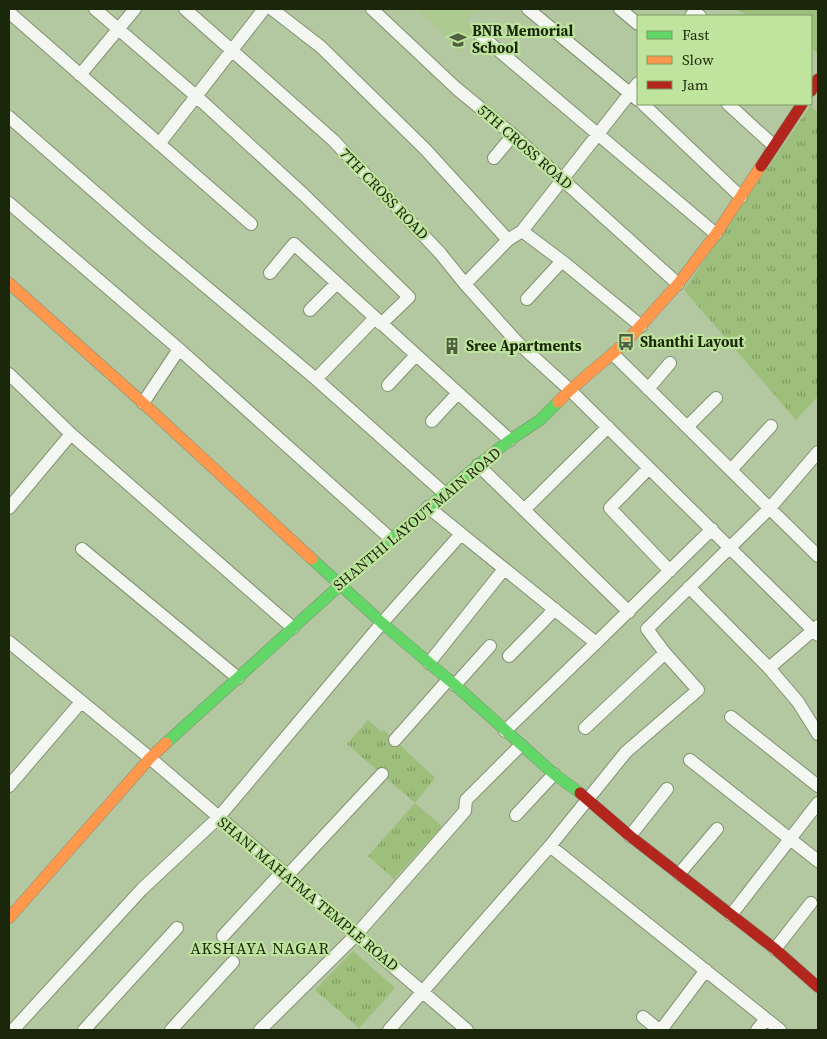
<svg xmlns="http://www.w3.org/2000/svg" width="827" height="1039" viewBox="0 0 827 1039" font-family="'Source Serif 4',serif">
	<style>
		.built { fill: #acca8f }
		.grass { fill: url(#grass-tufts) }
		.park { fill: #9dbf7b }
		.lines { fill: none; stroke-linecap: round; stroke-linejoin: round }
		.street-casing { stroke: #819172; stroke-width: 14 }
		.fast-casing { stroke: #819172; stroke-width: 12 }
		.slow-casing { stroke: #819172; stroke-width: 12 }
		.jam-casing { stroke: #819172; stroke-width: 12 }
		.street { stroke: #f4f7f1; stroke-width: 12 }
		.fast { stroke: #63d668; stroke-width: 11 }
		.slow { stroke: #ff974d; stroke-width: 11 }
		.jam { stroke: #b3261e; stroke-width: 11 }
		.labels { text-anchor: middle; stroke-width: 4.5; stroke-linejoin: round; paint-order: stroke }
		.poi-label { font-size: 15px; font-weight: bold; fill: #1a270b; stroke: #bfe49d; text-anchor: start }
		.street-label { font-size: 15px; fill: #1a270b; stroke: #bfe49d }
		.neighbourhood-label { font-size: 16px; letter-spacing: 1px; fill: #1a270b; stroke: #bfe49d }
	</style>
	<defs>
		<pattern id="grass-tufts" width="24" height="20" patternUnits="userSpaceOnUse" patternTransform="scale(1.25)"><rect width="24" height="20" fill="#9dbf7b"/><path d="M3 7l-1-3M5 7V3M7 7l1-3M15 17l-1-3M17 17v-4M19 17l1-3" fill="none" stroke="#7f9b63"/></pattern>
	</defs>
	<rect width="100%" height="100%" fill="#b3c7a1"/>
	<path class="built" d="M418,9H476L467,22L474,27L460,53Z"/>
	<path class="grass" d="M810,106L818,112V396L796,420L684,290Z
		M368,720L382,732L384,730L435,778L415,803L442,826L394,879L368,856L415,803L347,744Z
		M353,951L395,988L359,1028L315,990Z"/>
	<path class="park" d="M735,9H818V53L811,49V16H749Z"/>
	<g class="lines">
		<g class="street-casing">
			<path id="street" d="M95,9L196,96L304,195L409,297L381,324
				M185,9L333,140L440,253L465,284L517,342L570,390L818,635
				M272,9L321,47L426,150L508,240
				M372,9L456,88L513,135L678,284
				M528,9L638,100
				M620,9L638,24
				M11,14L251,224
				M691,16L694,12L700,16
				M478,33L716,234
				M80,75L135,9
				M643,104L741,197
				M728,104L773,145
				M9,117L143,234L316,379L444,493
				M159,144L264,9
				M494,158L513,135
				M9,203L179,349L391,539
				M522,231L562,261L641,326
				M270,273L294,244L510,440
				M465,284L508,240L522,231L638,83
				M527,299L562,261
				M310,310L337,283
				M613,354L818,556
				M9,374L71,434L293,628
				M316,379L375,318
				M388,385L416,355
				M648,389L670,363
				M143,403L179,349
				M432,421L458,393
				M687,427L716,398
				M478,465L629,612
				M649,468L610,508L670,571
				M731,470L771,426
				M428,507L596,643
				M9,508L71,434
				M524,510L608,427
				M82,549L238,678
				M689,587L769,668L798,702L818,734
				M9,642L150,758L467,1030
				M509,656L555,609
				M429,663L504,569
				M769,668L818,626
				M455,685L490,646
				M731,717L818,786
				M585,728L665,653
				M505,731L596,643L712,529
				M395,740L448,680
				M690,760L818,861
				M9,786L81,702
				M516,815L554,774
				M630,836L667,789
				M550,846L780,1030
				M679,874L717,829
				M287,876L382,774
				M731,915L818,803
				M223,936L282,872
				M775,949L811,903
				M643,1017L659,1030
				M13,1030L142,889L218,818L382,623L461,534
				M84,1030L177,928
				M171,1030L233,962
				M260,1030L356,935L465,811L466,800L521,745
				M389,1030L550,846L626,752L698,690L665,653L647,629L770,508L818,452
				M661,1030L706,970
				M757,1030L766,1019"/>
		</g>
		<g class="fast-casing">
			<path id="fast" d="M312,559L382,623L455,685L554,774L580,793
				M166,743L391,539L478,465L510,440L540,420L558,402"/>
		</g>
		<g class="slow-casing">
			<path id="slow" d="M9,283L143,403L312,559
				M558,402L570,390L626,342L678,284L716,234L761,166
				M9,918L150,758L166,743"/>
		</g>
		<g class="jam-casing">
			<path id="jam" d="M811,91L818,79
				M761,166L802,104
				M580,793L630,836L775,949L818,987"/>
		</g>
		<use href="#street" class="street"/>
		<use href="#fast" class="fast"/>
		<use href="#slow" class="slow"/>
		<use href="#jam" class="jam"/>
	</g>
	<defs>
		<g id="school-bare" transform="scale(1.35)"><path d="M0-5L7-2L0 1L-7-2ZM-4 1L0 2.5L4 1V4Q0 6-4 4Z" fill="#505f40" stroke="#bfe49d" stroke-width="2.5" paint-order="stroke"/></g>
		<g id="bus-bare" transform="scale(1.35)"><path d="M-5-6H5V4H4V6H2V4H-2V6H-4V4H-5ZM-3.5-4V0h7V-4ZM-3.5 1.2v1.5H-2V1.2ZM2 1.2v1.5H3.5V1.2Z" fill="#505f40" stroke="#bfe49d" stroke-width="2.5" paint-order="stroke"/></g>
		<g id="building-bare" transform="scale(1.35)"><path d="M-4-6H4V6H1V3H-1V6H-4ZM-2.5-4.3h1.7v1.8h-1.7ZM.8-4.3h1.7v1.8H.8ZM-2.5-1h1.7V.8h-1.7ZM.8-1h1.7V.8H.8Z" fill="#505f40" stroke="#bfe49d" stroke-width="2.5" paint-order="stroke"/></g>
	</defs>
	<g fill-rule="evenodd">
		<use href="#school-bare" x="458" y="40"/>
		<use href="#bus-bare" x="626" y="342"/>
		<use href="#building-bare" x="452" y="346"/>
	</g>
	<g class="labels">
		<g class="poi-label">
			<text x="472" y="36">BNR Memorial<tspan x="472" dy="17">School</tspan></text>
			<text x="640" y="347">Shanthi Layout</text>
			<text x="466" y="351">Sree Apartments</text>
		</g>
		<g class="street-label">
			<text transform="translate(525 147) rotate(41)" y="5">5TH CROSS ROAD</text>
			<text transform="translate(384 194) rotate(46)" y="5">7TH CROSS ROAD</text>
			<text transform="translate(417 519) rotate(-40)" y="5">SHANTHI LAYOUT MAIN ROAD</text>
			<text transform="translate(308 894) rotate(40)" y="5">SHANI MAHATMA TEMPLE ROAD</text>
		</g>
		<g class="neighbourhood-label">
			<text x="260" y="954">AKSHAYA NAGAR</text>
		</g>
	</g>
	<rect width="827" height="1039" fill="none" stroke="#1a270b" stroke-width="20"/>
	<rect x="637" y="15" width="175" height="90" fill="#bfe49d" stroke="#7d9863"/>
	<rect x="647" y="31" width="25" height="8" fill="#63d668" stroke="#7d9863"/>
	<text x="682" y="40" font-size="15" fill="#1a270b">Fast</text>
	<rect x="647" y="56" width="25" height="8" fill="#ff974d" stroke="#7d9863"/>
	<text x="682" y="65" font-size="15" fill="#1a270b">Slow</text>
	<rect x="647" y="81" width="25" height="8" fill="#b3261e" stroke="#7d9863"/>
	<text x="682" y="90" font-size="15" fill="#1a270b">Jam</text>
</svg>
